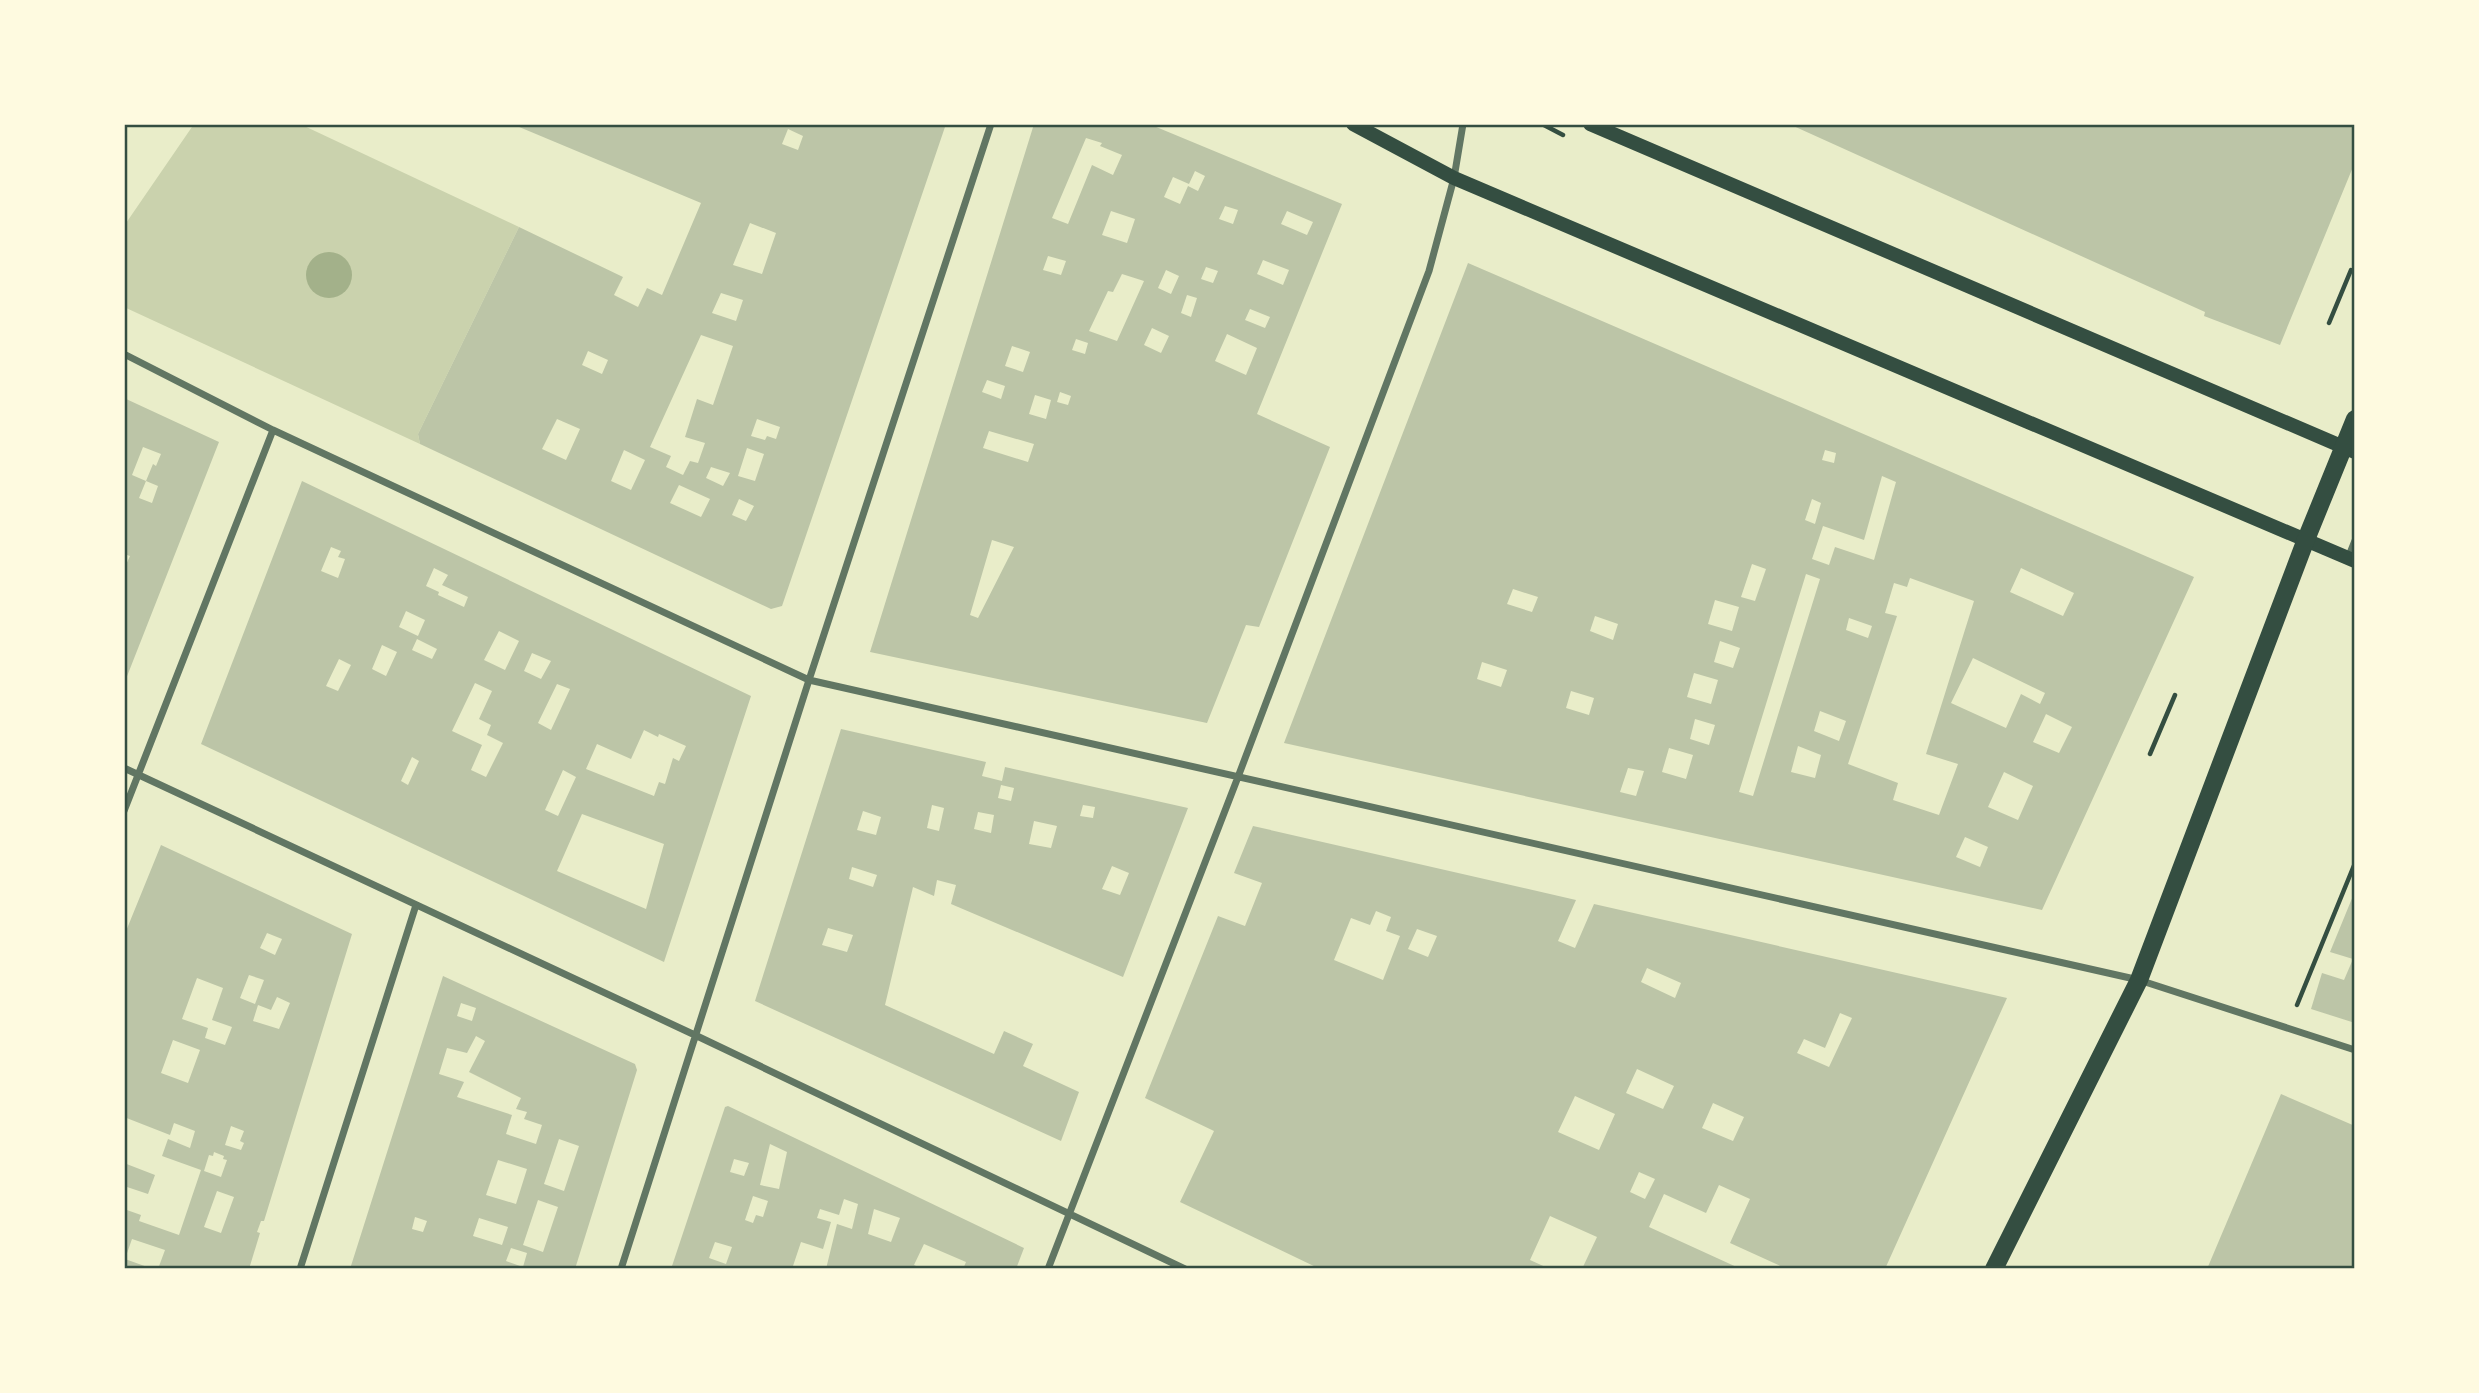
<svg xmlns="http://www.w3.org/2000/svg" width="2479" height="1393" viewBox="0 0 2479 1393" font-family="Mulish,sans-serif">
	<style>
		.green { fill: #cad2ad }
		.water { fill: #a3b18a }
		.building { fill: #bcc5a7; fill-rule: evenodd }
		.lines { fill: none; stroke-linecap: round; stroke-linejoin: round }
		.path { stroke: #344e41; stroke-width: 4.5 }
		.service { stroke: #617663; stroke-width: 5 }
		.minor { stroke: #617663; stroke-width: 7 }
		.secondary { stroke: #344e41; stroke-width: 14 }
		.primary { stroke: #344e41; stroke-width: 18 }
		.neatline { fill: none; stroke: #344e41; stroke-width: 2.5 }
	</style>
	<rect width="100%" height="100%" fill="#e9edc9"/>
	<path class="green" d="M194,124H300L519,227L418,434L420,444L124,307V226Z"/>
	<path class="water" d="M306 275a23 23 0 1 1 46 0a23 23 0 1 1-46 0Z"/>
	<path class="building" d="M512,124H946L782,606L771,609L420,444L418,434L519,227L623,277L614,295L638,307L647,288L662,295L701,203ZM788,129L803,136L798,150L782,144ZM750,223L776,233L762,274L733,265ZM721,293L743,300L736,321L712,313ZM701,335L733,346L713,405L697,399L685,437L705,443L698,463L690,461L683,475L666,467L671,456L650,447ZM588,351L608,360L602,374L582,365ZM557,419L580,429L566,460L542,449ZM757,419L780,427L776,439L767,436L765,440L751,436ZM747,448L764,454L755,481L738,476ZM624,450L645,460L631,490L611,481ZM711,467L730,473L723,486L706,478ZM679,485L710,499L701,517L670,503ZM739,499L754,506L746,521L732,515Z
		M1034,124H1149L1342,204L1257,414L1330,447L1259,627L1246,625L1207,723L870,652ZM1086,138L1102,143L1100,146L1122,155L1113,175L1092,165L1068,224L1052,218ZM1195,171L1205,176L1198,191L1188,186L1180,204L1164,197L1173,177L1189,184ZM1225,206L1238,210L1233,224L1219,219ZM1111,211L1135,219L1127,243L1102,235ZM1287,211L1313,222L1307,235L1281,224ZM1048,256L1066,261L1061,275L1043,270ZM1263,260L1289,270L1283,285L1257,274ZM1206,267L1218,271L1213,283L1201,279ZM1166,270L1179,276L1171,294L1158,288ZM1122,274L1144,281L1117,341L1089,331L1108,291L1113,292ZM1187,295L1197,298L1191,317L1181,313ZM1250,309L1270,317L1265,328L1245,320ZM1152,328L1169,336L1161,353L1144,345ZM1227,334L1257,348L1246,375L1215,361ZM1076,339L1088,343L1085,354L1072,350ZM1012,346L1030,352L1023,372L1005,366ZM987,380L1005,386L1001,399L982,392ZM1060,392L1071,396L1068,405L1057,402ZM1035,395L1051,400L1046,419L1029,414ZM989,431L1034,444L1028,462L983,448ZM992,540L1014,547L978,618L970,615Z
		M1789,124H2355V162L2280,345L2204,316L2205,312Z
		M1468,263L2194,577L2042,910L1284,743ZM1825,450L1836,453L1834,463L1822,460ZM1882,476L1896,482L1874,560L1835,547L1829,565L1812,559L1823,526L1864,540ZM1812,499L1821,503L1815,524L1805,520ZM1752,564L1766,569L1755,601L1741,597ZM2021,568L2074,593L2063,616L2010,592ZM1806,574L1820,579L1753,796L1739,792ZM1910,578L1974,601L1926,754L1958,764L1939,815L1893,800L1898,783L1848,764L1897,616L1885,613L1894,583L1907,587ZM1513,589L1538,597L1532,612L1507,604ZM1715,600L1739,607L1732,631L1708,624ZM1595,616L1618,624L1613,640L1590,631ZM1849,618L1872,626L1868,638L1846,630ZM1720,641L1740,648L1733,668L1714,662ZM1973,658L2045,693L2040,704L2021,694L2006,728L1951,703ZM1482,662L1507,670L1501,687L1477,679ZM1694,673L1718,680L1711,704L1687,697ZM1571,691L1594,698L1589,715L1566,708ZM1820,711L1846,721L1839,741L1814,731ZM2046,714L2072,727L2059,753L2033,742ZM1695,719L1715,725L1709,745L1690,739ZM1798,746L1821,755L1815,778L1791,772ZM1669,748L1693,755L1686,779L1662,772ZM1628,768L1644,771L1636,796L1620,792ZM2004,772L2033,786L2018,820L1988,807ZM1965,837L1988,847L1980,867L1956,857Z
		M124,398L219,442L124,684V569L130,556L124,554ZM143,447L161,454L156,466L153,464L146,481L158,486L152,503L139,498L146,481L132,475Z
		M302,481L751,696L664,962L201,744ZM331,547L341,551L338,557L345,559L338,578L321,571ZM434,568L448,575L442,585L468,597L464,607L438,595L439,592L426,586ZM406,611L425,620L418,636L399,627ZM499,631L519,641L505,670L484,660ZM417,639L437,649L432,659L412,650ZM382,645L397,652L386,676L372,669ZM532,653L551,661L541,679L524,671ZM339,659L351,665L338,691L326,686ZM475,683L492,691L479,719L491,725L487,735L503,743L486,777L471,770L482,745L452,731ZM557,684L570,689L551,730L538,723ZM644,730L658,737L659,734L686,746L679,761L673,758L665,784L659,782L654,796L586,769L597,744L631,759ZM412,757L419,761L408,785L401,781ZM563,770L576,777L558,816L545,810ZM582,814L664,844L646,909L557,871Z
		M841,729L986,762L982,776L1002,781L1005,767L1188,808L1123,977L951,904L956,885L937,880L934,896L913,887L885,1005L994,1054L1004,1031L1033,1044L1023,1066L1079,1092L1061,1141L755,1001ZM1001,785L1014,788L1011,801L998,798ZM932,805L944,808L939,831L927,828ZM1083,805L1095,807L1093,818L1080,816ZM863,811L881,817L876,835L857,830ZM978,812L994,815L991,833L974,829ZM1034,821L1057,826L1051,848L1029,844ZM1112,866L1129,873L1120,895L1102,889ZM852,867L877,875L873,887L849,879ZM828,928L853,935L847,952L822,945Z
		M1253,826L1576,900L1558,941L1575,948L1594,904L2007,998L1885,1269H1787L1730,1243L1750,1199L1719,1185L1706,1213L1664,1194L1649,1227L1741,1269H1582L1597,1237L1550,1216L1530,1260L1550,1269H1320L1180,1202L1214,1131L1145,1098L1218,916L1245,926L1262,883L1234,873ZM1376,911L1391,917L1386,931L1400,936L1383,980L1334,960L1351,918L1370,925ZM1417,929L1437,936L1428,957L1408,949ZM1647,968L1681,983L1675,998L1641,982ZM1840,1013L1852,1018L1829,1067L1797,1053L1804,1039L1825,1048ZM1637,1069L1674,1086L1663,1109L1626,1093ZM1575,1096L1615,1114L1599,1150L1558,1132ZM1713,1103L1744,1117L1733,1141L1702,1128ZM1639,1172L1655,1179L1645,1199L1630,1192Z
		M161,845L352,934L264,1221H261L257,1232L260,1233L249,1269H158L165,1250L132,1239L125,1259L153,1269H124V1209L141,1215L139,1221L179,1235L201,1170L162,1156L168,1139L190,1148L195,1131L174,1123L170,1135L124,1117V936ZM267,933L282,939L275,955L260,948ZM249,975L264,980L255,1004L240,998ZM197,978L223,988L212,1020L232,1027L225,1045L205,1038L208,1028L182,1019ZM277,997L290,1003L279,1029L253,1021L258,1005L271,1010ZM173,1040L200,1050L188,1083L161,1073ZM231,1126L244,1131L240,1141L244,1143L241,1150L225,1145ZM214,1152L224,1156L223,1159L227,1160L221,1177L204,1171L209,1155L213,1156ZM217,1191L234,1197L221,1233L204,1227Z
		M2355,891V1023L2311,1009L2322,973L2344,980L2353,959L2330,952Z
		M443,976L635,1064L637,1070L575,1269H470L463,1266L462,1269H350ZM461,1003L476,1008L472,1021L457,1016ZM476,1036L485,1041L469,1072L521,1098L516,1109L527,1112L524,1119L542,1125L536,1144L506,1134L512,1115L457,1097L464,1082L439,1074L447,1048L467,1053ZM559,1139L579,1146L564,1191L544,1184ZM498,1160L527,1169L516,1204L486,1195ZM538,1200L558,1207L543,1252L523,1245ZM415,1217L427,1221L423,1232L412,1229ZM479,1218L508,1227L502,1245L473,1236ZM511,1248L527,1253L523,1267L506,1261Z
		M2281,1094L2355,1126V1269H2207Z
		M728,1106L1024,1248L1016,1269H963L966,1262L924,1244L914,1265L923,1269H826L837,1224L852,1229L858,1204L844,1199L839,1215L820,1209L817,1218L831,1222L823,1249L801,1242L792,1269H671L725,1107ZM770,1144L787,1152L779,1189L760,1185ZM734,1159L749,1163L744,1176L730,1172ZM753,1196L768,1201L763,1217L756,1215L753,1223L745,1220ZM874,1209L900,1218L891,1242L868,1234ZM715,1242L732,1247L726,1264L709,1258Z
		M124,1163L155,1175L148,1194L124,1186Z"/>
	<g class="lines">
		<path class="path" d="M1542,124L1563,135
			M2329,323L2351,270
			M2150,754L2175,695
			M2297,1005L2355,863"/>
		<path class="service" d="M2347,558L2355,538"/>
		<path class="minor" d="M124,354L273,430L809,680L2139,980L2355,1050
			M124,768L697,1036L1185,1269
			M124,811L273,430
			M300,1269L416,905
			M621,1269L809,680L991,124
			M1048,1269L1238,777L1429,271L1454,178L1463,124"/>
		<path class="secondary" d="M1353,124L1454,178L2355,561
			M1590,124L2355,452"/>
		<path class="primary" d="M1994,1269L2139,980L2305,542L2355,419"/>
	</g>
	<rect width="2479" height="1393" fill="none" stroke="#fefae0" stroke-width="252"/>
	<rect x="126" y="126" width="2227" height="1141" class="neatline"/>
</svg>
